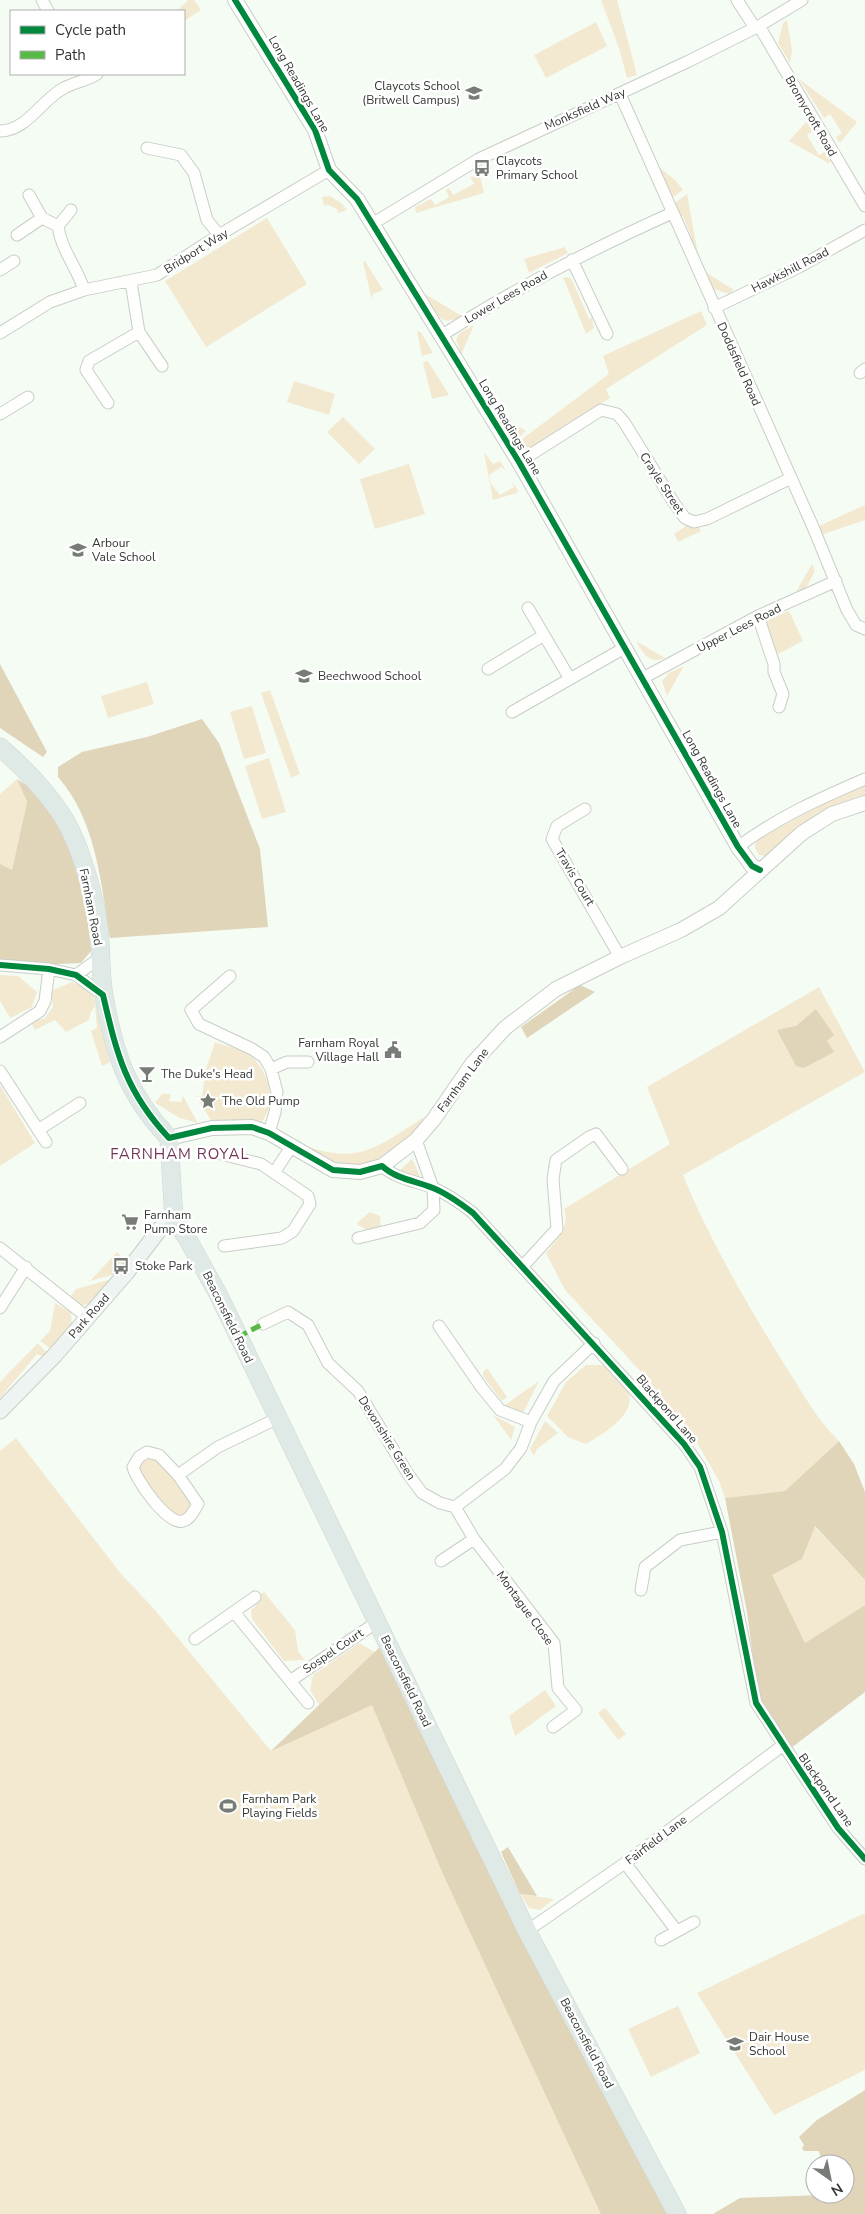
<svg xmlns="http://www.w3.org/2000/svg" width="865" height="2214" viewBox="0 0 865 2214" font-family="'Nunito Sans',sans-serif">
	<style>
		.green { fill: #f3e9d1 }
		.forest { fill: #e0d4b9 }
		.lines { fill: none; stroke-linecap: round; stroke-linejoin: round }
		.minor-casing { stroke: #c8cec7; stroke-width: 13 }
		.tertiary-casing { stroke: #c8cec7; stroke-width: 16 }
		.secondary-casing { stroke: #c8cec7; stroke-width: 17 }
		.primary-casing { stroke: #d2d6d2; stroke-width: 19 }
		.minor { stroke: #fefffd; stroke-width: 11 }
		.tertiary { stroke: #fefffd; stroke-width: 14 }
		.secondary { stroke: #eef4f1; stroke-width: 15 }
		.primary { stroke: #dfe9e6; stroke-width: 18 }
		.quiet { stroke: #58b947; stroke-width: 5; stroke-dasharray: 10 5; stroke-linecap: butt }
		.cycleway-casing { stroke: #fff; stroke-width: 9 }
		.cycleway { stroke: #00873e; stroke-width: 6 }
		.labels { text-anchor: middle; stroke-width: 5; stroke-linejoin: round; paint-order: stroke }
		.street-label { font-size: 12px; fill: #333832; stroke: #fff }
		.poi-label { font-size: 12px; fill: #333832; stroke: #fff; text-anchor: start }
		.quarter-label { font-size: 15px; letter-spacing: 1px; fill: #723459; stroke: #fff }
	</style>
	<rect width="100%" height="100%" fill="#f5fcf4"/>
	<path class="green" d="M188,0H194L201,10L184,21V11H177Z
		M601,0H617L637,75L627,78L619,48Z
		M787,20L792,50L790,63L778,43L783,23Z
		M596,22L607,46L546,78L534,55Z
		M799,79L857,122L840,143L836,137L842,133L830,114L824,118Z
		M807,121L813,131L807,135L819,155L826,151L831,161L828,163L789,141Z
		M654,163L675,180L683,190L668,201Z
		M480,176L484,193L416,213L415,207L431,199L435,205L449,197L446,190L449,188L453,195L474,184L470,177Z
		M687,194L699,260L685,241L691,236L683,216L675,219L669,207Z
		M330,196L341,203L347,210L338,213L337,209L328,205L324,206L322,197Z
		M267,218L307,284L206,347L165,281Z
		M565,247L568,253L529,273L524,259Z
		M365,261L383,290L373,294L372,300L363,262Z
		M707,273L734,290L729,294L710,288L704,274Z
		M563,277L571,278L589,319L592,318L594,328L586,334Z
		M425,294L462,316C439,329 436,312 425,294Z
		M701,311L707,325L606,389L610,398L533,447L520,448L514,445L609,374L603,356Z
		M474,325L461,355L456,339L460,333Z
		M417,331L421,332L433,353L422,356Z
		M428,361L449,395L432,399L423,362Z
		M294,381L335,394L329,415L287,402Z
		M499,415L526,431L516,440L512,441L497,418Z
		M343,417L375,449L359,464L327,432Z
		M484,452L493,464L500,461L506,471L501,467L489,475L491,484L500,495L514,487L511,481L518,490L517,493L493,500Z
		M409,464L425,514L375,529L360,479Z
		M865,505V520L821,535L819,526Z
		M698,525L701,531L678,542L674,534L686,526Z
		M812,564L815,571L806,588L796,592Z
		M789,611L803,641L778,654L772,649L762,622Z
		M636,641L665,658C649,665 643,653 636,641Z
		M684,666L667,696L662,681L669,673Z
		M147,682L154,704L108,718L101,696Z
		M270,690L300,774L291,778L261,693Z
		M252,706L266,753L244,759L230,712Z
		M269,758L286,812L262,819L245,766Z
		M17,779L27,802L12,870L0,864V794Z
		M865,782V795C826,805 794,830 765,856L759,855L755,848L756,840Z
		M0,975L18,976L37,992L32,1007L10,1018L0,1001Z
		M72,982L86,988L93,995L110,1062L102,1066L91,1031L97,1028L95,1006L91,1012L89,1020L66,1032L55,1020L35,1030L31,1022L45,1018L53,1007L51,991Z
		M819,987L865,1072L683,1175C710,1241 748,1306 786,1367C803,1393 817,1420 839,1441L785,1491L725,1498L719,1481L691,1432L644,1375L565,1290L546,1253C557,1239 570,1228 564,1209L670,1144L647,1087Z
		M215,1042C225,1046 243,1049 251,1056C269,1071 279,1108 259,1124L243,1120L212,1122L196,1096L202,1097L206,1069Z
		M0,1085L35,1143L0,1166Z
		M162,1094H171L169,1101L181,1102L183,1096L198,1123L180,1118L155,1103Z
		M424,1117C419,1129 406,1140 396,1148C352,1182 328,1161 285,1139C354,1165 365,1156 424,1117Z
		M412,1159L421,1178L399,1171Z
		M370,1212L380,1216L381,1228L369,1231L358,1225L357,1223Z
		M117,1252L126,1262L115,1274L90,1281Z
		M112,1279L90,1304L76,1306L69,1299L76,1289Z
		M55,1303L71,1312L72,1326L51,1349L40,1341L50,1331Z
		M38,1343L47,1353L43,1357L37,1354L0,1398V1382Z
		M586,1365H605C612,1372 627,1384 629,1394C635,1416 601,1435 586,1444L568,1437L547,1416L566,1382Z
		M487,1368L507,1397L502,1401L483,1376V1372Z
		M539,1381L524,1411L516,1413L502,1407Z
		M493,1415L515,1427L511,1440Z
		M545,1421L558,1433L537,1449L534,1456L530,1449Z
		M16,1438L122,1575L155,1610L271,1751L319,1705L310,1690L313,1675L359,1643L375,1652L382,1645L662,2214H0V1451Z
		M147,1457L158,1459L190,1502V1507L183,1517L172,1516L139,1474L138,1467Z
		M814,1526L865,1580V1605L805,1643L771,1575L802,1559Z
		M264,1592L295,1630L298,1651L305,1660L284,1661L252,1619L251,1610L256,1606L252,1601Z
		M545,1690L556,1706L515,1736L509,1716Z
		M605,1708L626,1734L618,1740L598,1713Z
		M520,1894L554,1899L540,1910L529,1908Z
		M865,1913V2070L774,2115L697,1993Z
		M678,2006L700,2053L651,2077L628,2029Z"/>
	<path class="forest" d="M0,664L47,752L43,757L0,728Z
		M202,719L219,743L260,849L268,927L110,938C101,883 96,820 58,777V767L82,752L147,737Z
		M17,779C25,785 38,791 45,799C76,839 87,902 91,951L81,963L37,965L0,962V864L12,870L27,802Z
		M580,985L595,992L527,1038L521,1027Z
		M816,1009L834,1035L827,1041L834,1052L804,1068L796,1066L777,1030L796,1026Z
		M839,1441L854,1464L865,1492V1580L815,1526L802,1559L772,1575L805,1643L865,1605V1692L791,1748L785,1742L758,1694L747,1612L725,1498L785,1491Z
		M382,1645L672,2214H601L443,1874L372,1705L271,1751Z
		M508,1847L537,1896L520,1894L501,1852Z
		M865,2090V2214H713L740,2198L845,2194V2164H822L819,2151H804L802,2148L804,2145L799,2137L817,2120Z"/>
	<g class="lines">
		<g class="minor-casing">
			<path id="minor" d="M42,0L48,11
				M737,0L755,28
				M759,26L865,206
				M620,94L813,527L847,610L856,625L865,629
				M0,131C27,131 42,99 64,88C75,82 86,81 97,74
				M147,148L181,155L194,173L207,220L219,235
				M29,195L42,218
				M71,210L58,226C61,250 77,267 84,290
				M372,224L479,159L689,61L759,26L802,0
				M17,235L42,218L58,226
				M572,260L607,334
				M0,270L14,261
				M131,282L139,332L162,366
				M714,308L799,267L865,230
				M0,333L50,302L84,290L157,275L219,235L329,170
				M441,336C515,288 592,249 672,213
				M860,373L865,369
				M108,403L86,370L89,361L139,332
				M0,414L28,397
				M519,462L601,410L617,414L624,422L674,503L685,518L694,522L707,519L791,478
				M528,608L570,679
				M758,616L774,664V672L783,694L779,707
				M488,669L544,635
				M643,678L758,616L836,581
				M512,712L626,647
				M585,809L557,826L552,839L620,957
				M738,847C776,818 821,798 865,779
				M0,965L49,969L76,975L103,995
				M76,975L100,958
				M230,976L191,1010L199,1024L252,1049L264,1057L271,1069L277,1092L275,1112L269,1133
				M0,1037L40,1011L45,1001L49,969
				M271,1069L287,1062H308
				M0,1071L46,1142
				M38,1130L80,1103
				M217,1153L261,1164L308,1196L310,1204L293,1231L282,1238L224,1246
				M382,1166C396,1179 416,1181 433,1188C448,1194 460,1203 473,1213L684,1444L700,1467L722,1532L756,1703L838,1828L865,1859
				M274,1173L291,1147
				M358,1238L420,1223L434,1210L433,1188L416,1140
				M0,1248L88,1318
				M523,1266L557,1229L553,1179L556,1160L589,1137L596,1134L622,1169
				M0,1308L26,1267
				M263,1324L288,1312L308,1325L328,1363L358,1391L408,1474L422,1493L440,1503L455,1507L505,1469L521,1448L531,1422L554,1381L594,1343
				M439,1326L482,1388L500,1410L531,1422
				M178,1475L159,1455L147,1452L139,1457L133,1467C136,1480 168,1526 183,1521C191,1519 194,1510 198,1504L178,1475L218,1447L278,1418
				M474,1539L554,1643L558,1688L576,1710L553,1727
				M441,1561L474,1539L455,1507
				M641,1590L645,1567L680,1540L722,1532
				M234,1612L308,1703
				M195,1639L255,1597
				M290,1681L377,1622
				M625,1863L676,1930
				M527,1931L625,1863L782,1746
				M661,1940L694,1922"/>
		</g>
		<g class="tertiary-casing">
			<path id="tertiary" d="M235,0L315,130L329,170L357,199L519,462L738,847L752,866L760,870
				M169,1138L212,1128L252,1127L269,1133L333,1170L360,1172L382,1166L416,1140L434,1119L472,1064L505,1028L556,989L620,957L681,930L719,908L802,833L832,814L865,803"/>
		</g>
		<g class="secondary-casing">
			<path id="secondary" d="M0,1411L55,1355L127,1272L163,1225L174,1220"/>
		</g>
		<g class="primary-casing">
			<path id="primary" d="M0,747C25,769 47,791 65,820C82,850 99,909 100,943C101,961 101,979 104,996C114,1054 128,1095 169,1138L174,1220L187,1238L218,1294L527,1931L677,2214"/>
		</g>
		<use href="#minor" class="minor"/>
		<use href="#tertiary" class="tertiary"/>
		<use href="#secondary" class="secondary"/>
		<use href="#primary" class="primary"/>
		<path class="quiet" d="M238,1337L263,1324"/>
		<g class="cycleway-casing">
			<path id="cycleway" d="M235,0L315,130L329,170L357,199L519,462L738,847L752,866L760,870
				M0,965L49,969L76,975L103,995C117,1055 126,1092 169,1138L212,1128L252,1127L269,1133L333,1170L360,1172L382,1166C396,1179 416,1181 433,1188C448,1194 460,1203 473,1213L684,1444L700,1467L722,1532L756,1703L838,1828L865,1859"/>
		</g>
		<use href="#cycleway" class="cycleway"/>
	</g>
	<defs>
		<g id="school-bare" transform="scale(1.35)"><path d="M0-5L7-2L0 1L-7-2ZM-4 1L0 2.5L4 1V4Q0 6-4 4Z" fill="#777d76" stroke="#fff" stroke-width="2.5" paint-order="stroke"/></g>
		<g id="bus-bare" transform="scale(1.35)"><path d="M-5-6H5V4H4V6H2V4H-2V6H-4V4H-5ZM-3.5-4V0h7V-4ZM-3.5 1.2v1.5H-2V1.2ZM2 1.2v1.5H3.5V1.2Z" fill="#777d76" stroke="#fff" stroke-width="2.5" paint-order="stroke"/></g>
		<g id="civic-bare" transform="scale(1.35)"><path d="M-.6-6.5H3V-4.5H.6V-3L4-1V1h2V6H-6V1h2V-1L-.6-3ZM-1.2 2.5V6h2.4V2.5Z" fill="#777d76" stroke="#fff" stroke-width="2.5" paint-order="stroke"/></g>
		<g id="bar-bare" transform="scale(1.35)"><path d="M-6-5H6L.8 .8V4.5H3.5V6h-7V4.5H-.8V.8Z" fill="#777d76" stroke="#fff" stroke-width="2.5" paint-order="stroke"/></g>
		<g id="sight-bare" transform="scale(1.35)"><path d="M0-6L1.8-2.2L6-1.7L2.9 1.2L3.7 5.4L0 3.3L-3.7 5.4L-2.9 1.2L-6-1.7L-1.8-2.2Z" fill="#777d76" stroke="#fff" stroke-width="2.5" paint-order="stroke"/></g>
		<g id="supermarket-bare" transform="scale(1.35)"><path d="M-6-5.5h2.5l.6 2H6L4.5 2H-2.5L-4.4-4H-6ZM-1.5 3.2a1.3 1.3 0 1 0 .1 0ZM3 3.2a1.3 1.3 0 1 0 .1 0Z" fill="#777d76" stroke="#fff" stroke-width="2.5" paint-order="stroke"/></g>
		<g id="stadium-bare" transform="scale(1.35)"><path d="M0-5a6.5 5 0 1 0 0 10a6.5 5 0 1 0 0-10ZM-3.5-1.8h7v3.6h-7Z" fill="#777d76" stroke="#fff" stroke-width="2.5" paint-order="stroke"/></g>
	</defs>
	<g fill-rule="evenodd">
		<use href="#school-bare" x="474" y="93"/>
		<use href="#bus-bare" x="482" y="168"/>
		<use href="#school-bare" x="78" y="550"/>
		<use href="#school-bare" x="304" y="676"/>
		<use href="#civic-bare" x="393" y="1050"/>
		<use href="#bar-bare" x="147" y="1074"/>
		<use href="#sight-bare" x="208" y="1101"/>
		<use href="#supermarket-bare" x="130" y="1222"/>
		<use href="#bus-bare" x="121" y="1266"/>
		<use href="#stadium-bare" x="228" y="1806"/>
		<use href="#school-bare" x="735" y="2044"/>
	</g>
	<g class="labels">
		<g class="street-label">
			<text transform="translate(299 84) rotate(60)" y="4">Long Readings Lane</text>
			<text transform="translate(585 109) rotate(-24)" y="4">Monksfield Way</text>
			<text transform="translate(811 116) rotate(60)" y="4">Bromycroft Road</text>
			<text transform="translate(196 251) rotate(-32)" y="4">Bridport Way</text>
			<text transform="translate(790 270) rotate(-27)" y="4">Hawkshill Road</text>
			<text transform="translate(506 297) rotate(-30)" y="4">Lower Lees Road</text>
			<text transform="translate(739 364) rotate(66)" y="4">Doddsfield Road</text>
			<text transform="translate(510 427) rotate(59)" y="4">Long Readings Lane</text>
			<text transform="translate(662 483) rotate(57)" y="4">Crayle Street</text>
			<text transform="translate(739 628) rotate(-27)" y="4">Upper Lees Road</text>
			<text transform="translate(712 779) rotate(61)" y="4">Long Readings Lane</text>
			<text transform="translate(575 877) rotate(59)" y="4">Travis Court</text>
			<text transform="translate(91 907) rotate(79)" y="4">Farnham Road</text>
			<text transform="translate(463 1080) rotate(-53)" y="4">Farnham Lane</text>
			<text transform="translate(89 1316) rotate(-49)" y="4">Park Road</text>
			<text transform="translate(228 1317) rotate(64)" y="4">Beaconsfield Road</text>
			<text transform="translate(667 1409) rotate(49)" y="4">Blackpond Lane</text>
			<text transform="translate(387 1438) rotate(58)" y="4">Devonshire Green</text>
			<text transform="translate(525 1608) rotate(54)" y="4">Montague Close</text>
			<text transform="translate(333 1651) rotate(-34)" y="4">Sospel Court</text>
			<text transform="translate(406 1681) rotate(64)" y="4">Beaconsfield Road</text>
			<text transform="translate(826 1790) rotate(55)" y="4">Blackpond Lane</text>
			<text transform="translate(656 1840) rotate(-37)" y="4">Fairfield Lane</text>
			<text transform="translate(587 2043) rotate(62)" y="4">Beaconsfield Road</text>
		</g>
		<g class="poi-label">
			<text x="460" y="90" text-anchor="end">Claycots School<tspan x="460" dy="14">(Britwell Campus)</tspan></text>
			<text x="496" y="165">Claycots<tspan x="496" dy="14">Primary School</tspan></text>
			<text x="92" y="547">Arbour<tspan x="92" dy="14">Vale School</tspan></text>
			<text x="318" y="680">Beechwood School</text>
			<text x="379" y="1047" text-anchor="end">Farnham Royal<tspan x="379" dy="14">Village Hall</tspan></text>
			<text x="161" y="1078">The Duke's Head</text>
			<text x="222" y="1105">The Old Pump</text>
			<text x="144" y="1219">Farnham<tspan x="144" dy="14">Pump Store</tspan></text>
			<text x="135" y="1270">Stoke Park</text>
			<text x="242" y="1803">Farnham Park<tspan x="242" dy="14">Playing Fields</tspan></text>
			<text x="749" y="2041">Dair House<tspan x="749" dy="14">School</tspan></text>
		</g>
		<g class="quarter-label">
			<text x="180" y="1159">FARNHAM ROYAL</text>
		</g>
	</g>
	<rect x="10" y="10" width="175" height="65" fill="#ffffff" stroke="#adafad"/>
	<rect x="20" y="26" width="25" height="8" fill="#00873e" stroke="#adafad"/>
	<text x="55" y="35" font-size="15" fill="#333832">Cycle path</text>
	<rect x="20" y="51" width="25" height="8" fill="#58b947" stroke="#adafad"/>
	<text x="55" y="60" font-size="15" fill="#333832">Path</text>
	<g transform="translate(830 2179) rotate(147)"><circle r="24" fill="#ffffff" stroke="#adafad"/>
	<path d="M0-4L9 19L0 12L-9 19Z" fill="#777d76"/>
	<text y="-8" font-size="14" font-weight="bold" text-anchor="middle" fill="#333832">N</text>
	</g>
</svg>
